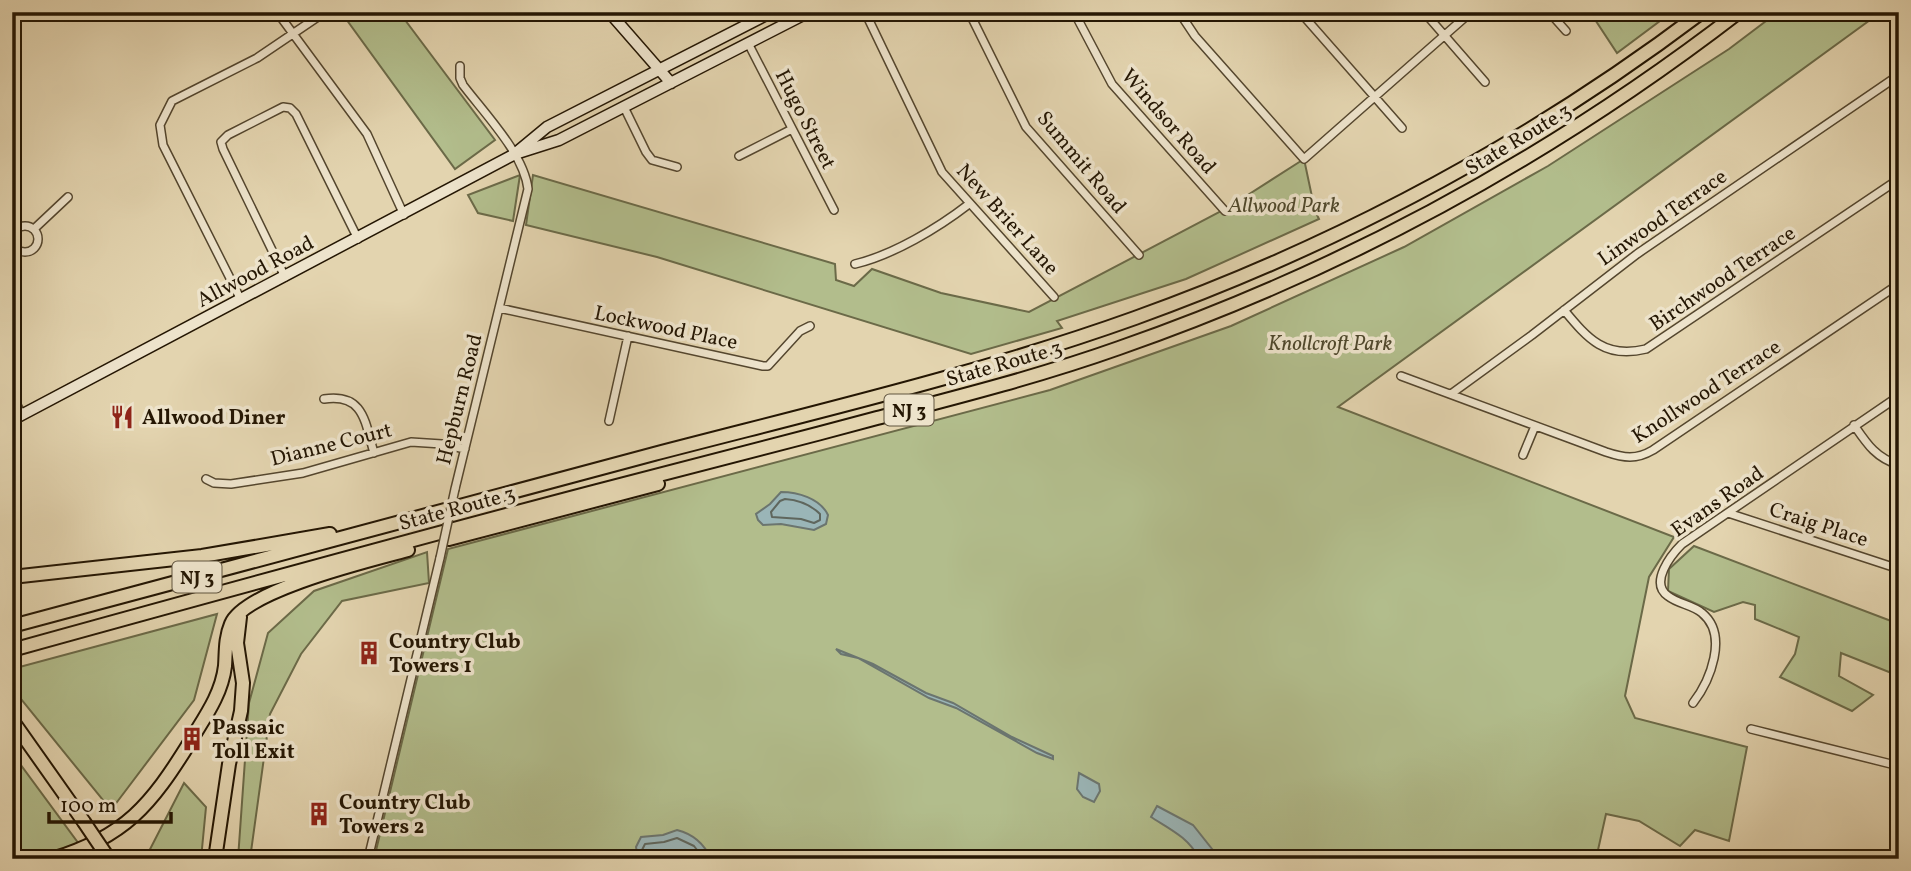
<svg xmlns="http://www.w3.org/2000/svg" width="1911" height="871" viewBox="0 0 1911 871" font-family="Vollkorn,serif">
	<style>
		.green { fill: #b2bd8c; stroke: #6b6a48; stroke-width: 2 }
		.water { fill: #9ab5b7; stroke: #6b756f; stroke-width: 2 }
		.lines { fill: none; stroke-linecap: round; stroke-linejoin: round }
		.shore { stroke: #5f665d; stroke-width: 2 }
		.street-casing { stroke: #54462e; stroke-width: 10 }
		.secondary-casing { stroke: #241603; stroke-width: 13 }
		.highway-casing { stroke: #241603; stroke-width: 16 }
		.street { stroke: #ede3cb; stroke-width: 7 }
		.secondary { stroke: #ede3cb; stroke-width: 10 }
		.highway { stroke: #e3d4af; stroke-width: 12 }
		.street-bridge-casing { stroke: #54462e; stroke-width: 10; stroke-linecap: butt }
		.highway-bridge-casing { stroke: #241603; stroke-width: 16; stroke-linecap: butt }
		.street-bridge { stroke: #ede3cb; stroke-width: 7 }
		.highway-bridge { stroke: #e3d4af; stroke-width: 12 }
		.labels { text-anchor: middle; stroke-width: 7; stroke-linejoin: round; paint-order: stroke }
		.shield { fill: #ede3cb; stroke: #60543f; stroke-width: 2 }
		.shield-label { font-size: 19px; font-weight: bold; fill: #241603 }
		.street-label { font-size: 21px; fill: #241603; stroke: #ede3cb }
		.park-label { font-size: 21px; font-style: italic; fill: #4f482c; stroke: #ede3cb }
		.poi-label { font-size: 21px; font-weight: bold; fill: #241603; stroke: #ede3cb; text-anchor: start }
	</style>
	<rect width="100%" height="100%" fill="#e3d4af"/>
	<filter id="stains"><feTurbulence type="fractalNoise" baseFrequency=".00286" numOctaves="4"/><feColorMatrix values="0 0 0 0 .2 0 0 0 0 .09 0 0 0 0 .02 0 0 0 .5 -.17"/></filter>
	<radialGradient id="worn" r=".72"><stop offset=".6" stop-color="#630" stop-opacity="0"/><stop offset="1" stop-color="#630" stop-opacity=".3"/></radialGradient>
	<path class="green" d="M341,12H399L495,140L455,169Z
		M1590,12H1672L1617,53Z
		M1778,12H1881L1338,407L1674,537L1649,577L1625,696L1635,718L1747,747L1729,841L1695,830L1680,846L1639,821L1606,814L1596,859H374L448,549L1050,390L1231,326L1404,247L1548,166L1729,49Z
		M1304,159L1315,211L1319,219L1186,279L1057,321L1062,328L971,354L657,257L526,225L533,175L835,264L836,280L854,286L872,269L941,293L1029,312L1229,207Z
		M520,175L513,221L478,213L468,195Z
		M1694,546L1899,624V676L1841,653L1839,676L1873,695L1852,711L1780,677L1795,654L1799,637L1755,619V605L1743,602L1714,612L1668,591L1669,569Z
		M427,552L429,583L342,601L301,654L270,714L250,859H238L249,703L268,633L314,591Z
		M217,614L194,700L111,810L12,688V669Z
		M12,753L90,859H12Z
		M184,783L206,807L201,859H145Z"/>
	<path class="water" d="M781,492C797,492 820,498 828,515L826,524L814,530L781,524L763,525L758,520L756,514L770,504Z
		M836,649L873,664L926,693L953,703L1012,737L1053,756V759L1037,753L956,708L929,698L858,658L841,654Z
		M1079,773L1099,784L1100,791L1094,802L1083,797L1077,789Z
		M1157,806L1193,825L1220,859H1199C1190,838 1168,828 1151,817Z
		M677,830C693,834 704,843 711,859H638L636,847L641,837L663,835Z"/>
	<g class="lines">
		<path class="shore" d="M785,499C798,500 811,505 820,514V520L814,523L801,519L772,517L771,512L780,501Z
			M644,859L642,850L645,844L664,842L677,838L694,846L704,859"/>
		<g class="street-casing">
			<path id="street" d="M277,12L367,134L404,215
				M865,12L942,172L1054,297
				M969,12L1026,127L1139,255
				M1074,12L1112,84L1225,211
				M1179,12L1195,36L1304,159L1471,12
				M1300,12L1402,128
				M1424,12L1485,82
				M1549,12L1566,31
				M748,43L834,210
				M624,107L646,152L652,160L677,167
				M739,156L792,129
				M12 239a13 13 0 1 1 26 0a13 13 0 1 1-26 0Z
				M34,229L68,197
				M855,264C893,255 938,228 969,204
				M285,277L223,149L221,142L228,135L283,107L290,108L296,114L358,239
				M241,300L163,145L160,125L172,101L257,58L325,12
				M499,308L763,366H768L800,331L810,326
				M1564,310C1588,339 1605,359 1646,349L1899,179
				M1401,376L1606,452C1624,458 1636,460 1653,450L1899,284
				M1451,394L1532,335L1637,254L1899,75
				M12,395L22,415
				M324,399C364,393 365,422 374,453
				M609,421L628,336
				M1854,425C1867,444 1876,458 1899,465
				M1523,455L1535,426
				M206,479L214,483L231,484L303,473L411,442L442,444L465,449
				M455,489L528,189C524,154 485,114 463,85L460,78V66
				M1728,513L1899,569
				M1693,703C1710,681 1729,635 1702,613C1693,605 1678,604 1668,596C1649,583 1671,555 1682,544L1899,396
				M1751,729L1899,766
				M368,859L440,558
				M1774,859H1781"/>
		</g>
		<g class="secondary-casing">
			<path id="secondary" d="M609,12L671,83
				M518,151L547,127L772,12
				M12,420L515,154L559,140L809,12"/>
		</g>
		<g class="highway-casing">
			<path id="highway" d="M449,539L658,484
				M12,577L202,556L330,534
				M12,626C226,569 440,511 654,454C815,412 979,374 1135,318C1338,245 1530,142 1702,12
				M12,650C207,596 402,542 597,491C691,467 784,443 877,418C958,397 1040,376 1119,348C1343,270 1551,157 1739,12
				M12,720L84,822
				M194,735C207,714 222,692 225,666C226,652 225,638 231,624C245,590 371,560 408,550
				M52,859C125,837 151,805 190,742
				M215,859L229,764L241,711L243,683L237,643L240,617"/>
		</g>
		<use href="#street" class="street"/>
		<use href="#secondary" class="secondary"/>
		<use href="#highway" class="highway"/>
		<g class="street-bridge-casing">
			<path id="street-bridge" d="M440,558L455,489"/>
		</g>
		<g class="highway-bridge-casing">
			<path id="highway-bridge" d="M84,822L109,859"/>
		</g>
		<use href="#street-bridge" class="street-bridge"/>
		<use href="#highway-bridge" class="highway-bridge"/>
	</g>
	<defs>
		<g id="restaurant-bare" transform="scale(1.89)"><path d="M-5-6h1v4h1v-4h1v4h1v-4h1v5L-1.5 .5V6h-2V.5L-5-1ZM5-6V6H3V1.5H1.5Q1.5-4 5-6Z" fill="#8f2418" stroke="#ede3cb" stroke-width="2.5" paint-order="stroke"/></g>
		<g id="building-bare" transform="scale(1.89)"><path d="M-4-6H4V6H1V3H-1V6H-4ZM-2.5-4.3h1.7v1.8h-1.7ZM.8-4.3h1.7v1.8H.8ZM-2.5-1h1.7V.8h-1.7ZM.8-1h1.7V.8H.8Z" fill="#8f2418" stroke="#ede3cb" stroke-width="2.5" paint-order="stroke"/></g>
	</defs>
	<g fill-rule="evenodd">
		<use href="#restaurant-bare" x="122" y="417"/>
		<use href="#building-bare" x="369" y="653"/>
		<use href="#building-bare" x="192" y="739"/>
		<use href="#building-bare" x="319" y="814"/>
	</g>
	<g class="labels">
		<g class="shield">
			<rect x="884.5" y="394.5" width="49" height="31" rx="5"/>
			<rect x="172.5" y="561.5" width="49" height="31" rx="5"/>
		</g>
		<g class="shield-label">
			<text x="909" y="417">NJ 3</text>
			<text x="197" y="584">NJ 3</text>
		</g>
		<g class="street-label">
			<text transform="translate(806 119) rotate(63)" y="7">Hugo Street</text>
			<text transform="translate(1169 121) rotate(49)" y="7">Windsor Road</text>
			<text transform="translate(1518 139) rotate(-31)" y="7">State Route 3</text>
			<text transform="translate(1082 162) rotate(50)" y="7">Summit Road</text>
			<text transform="translate(1662 217) rotate(-35)" y="7">Linwood Terrace</text>
			<text transform="translate(1008 219) rotate(48)" y="7">New Brier Lane</text>
			<text transform="translate(255 271) rotate(-28)" y="7">Allwood Road</text>
			<text transform="translate(1722 278) rotate(-34)" y="7">Birchwood Terrace</text>
			<text transform="translate(666 327) rotate(12)" y="7">Lockwood Place</text>
			<text transform="translate(1004 363) rotate(-16)" y="7">State Route 3</text>
			<text transform="translate(1706 391) rotate(-33)" y="7">Knollwood Terrace</text>
			<text transform="translate(459 399) rotate(-76)" y="7">Hepburn Road</text>
			<text transform="translate(331 444) rotate(-14)" y="7">Dianne Court</text>
			<text transform="translate(1717 501) rotate(-35)" y="7">Evans Road</text>
			<text transform="translate(457 508) rotate(-15)" y="7">State Route 3</text>
			<text transform="translate(1819 524) rotate(18)" y="7">Craig Place</text>
		</g>
		<g class="park-label">
			<text x="1284" y="212">Allwood Park</text>
			<text x="1330" y="350">Knollcroft Park</text>
		</g>
		<g class="poi-label">
			<text x="142" y="424">Allwood Diner</text>
			<text x="389" y="648">Country Club<tspan x="389" dy="24">Towers 1</tspan></text>
			<text x="212" y="734">Passaic<tspan x="212" dy="24">Toll Exit</tspan></text>
			<text x="339" y="809">Country Club<tspan x="339" dy="24">Towers 2</tspan></text>
		</g>
	</g>
	<rect width="1911" height="871" fill="none" stroke="#e3d4af" stroke-width="42"/>
	<rect x="14" y="14" width="1883" height="843" fill="none" stroke="#241603" stroke-width="3.5"/>
	<rect x="21" y="21" width="1869" height="829" fill="none" stroke="#241603" stroke-width="2"/>
	<path d="M49 812v10h122v-10" fill="none" stroke="#241603" stroke-width="3.5"/>
	<text x="60" y="812" font-size="21" fill="#241603" stroke="#ede3cb" stroke-width="5" paint-order="stroke">100 m</text>
	<rect width="100%" height="100%" filter="url(#stains)"/>
	<rect width="100%" height="100%" fill="url(#worn)"/>
</svg>
